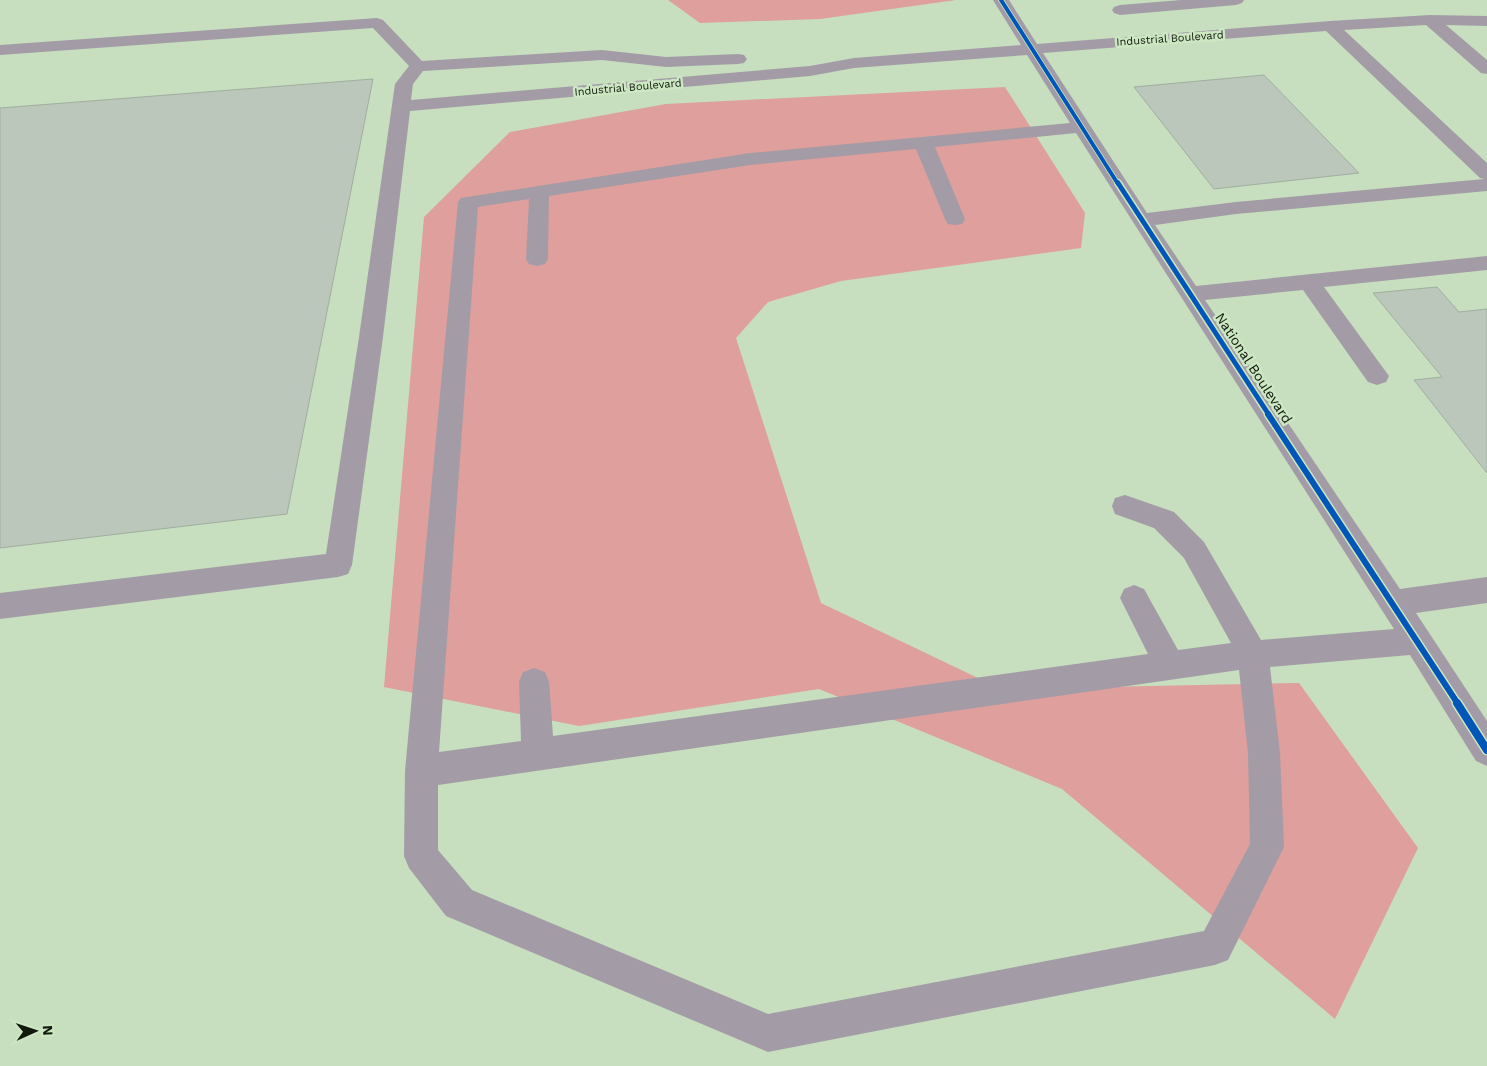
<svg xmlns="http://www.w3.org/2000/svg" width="1487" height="1066" viewBox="0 0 1487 1066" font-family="'Work Sans',sans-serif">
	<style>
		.built { fill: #c7debf }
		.forest { fill: #df9f9c }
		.building { fill: #bac7ba; stroke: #a0aea0 }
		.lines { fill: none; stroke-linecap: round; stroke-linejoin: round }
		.minor { fill: #a39ca6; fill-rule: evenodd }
		.cycleway-far3-casing { stroke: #cde7c3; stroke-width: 5.5 }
		.cycleway-far2-casing { stroke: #cde7c3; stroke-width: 8 }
		.cycleway-far1-casing { stroke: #cde7c3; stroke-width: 9 }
		.cycleway-casing { stroke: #cde7c3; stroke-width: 11 }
		.cycleway-far3 { stroke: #0057b8; stroke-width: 4 }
		.cycleway-far2 { stroke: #0057b8; stroke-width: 5 }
		.cycleway-far1 { stroke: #0057b8; stroke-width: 6 }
		.cycleway { stroke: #0057b8; stroke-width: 8 }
		.labels { text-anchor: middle; stroke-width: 5; stroke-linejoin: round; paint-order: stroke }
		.far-street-label { font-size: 11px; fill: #10190c; stroke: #cde7c3 }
		.street-label { font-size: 14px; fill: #10190c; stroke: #cde7c3 }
	</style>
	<rect width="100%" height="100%" fill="#d0dfcb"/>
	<path class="built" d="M0,0H1487V1066H0Z"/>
	<path class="forest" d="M668,0H956L820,19L700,23Z
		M1005,87L1085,213L1081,248L841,281L768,302L736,338L821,603L1001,689L1299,683L1418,848L1335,1019L1062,789L819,689L579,726L384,687L424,217L510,132L666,104Z"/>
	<path class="building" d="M1264,75L1359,173L1214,189L1134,87Z
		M373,79L287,514L0,548V108Z
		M1437,287L1459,312L1487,309V473L1414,380L1442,377L1373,293Z"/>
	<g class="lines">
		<path class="minor" d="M993,0H1009L1037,44L1330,21L1430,15L1487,16V26L1446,25L1487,60V74L1481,73L1426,25L1344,30L1487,163V191L1236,214L1155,225L1196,286L1487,256V270L1324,287L1389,376L1386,382L1377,385L1368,382L1303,290L1205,300L1400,589L1487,577V603L1416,613L1487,721V766L1476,761L1410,655L1270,667L1280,753L1284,847L1228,960L1215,965L768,1052L446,916L409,868L404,856L405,771L458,202L461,198L750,153L1070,123L1027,55L854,68L810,76L410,111L383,337L352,565L348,574L338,577L0,619V593L326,554L359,337L395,84L409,66L373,28L0,55V45L377,18L383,20L422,61L602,50L666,57L738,54L744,55L747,59L744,63L738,64L666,67L602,60L423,71L413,84L411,100L810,66L854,58L1021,45ZM1326,31L1480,178L1484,179L1236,202L1147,213L1043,53ZM1076,133L1394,629L1261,640L1204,542L1174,512L1125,495L1115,498L1112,506L1115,514L1154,528L1184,558L1231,643L1178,650L1144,589L1134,585L1124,589L1120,598L1148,654L553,736L549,682L545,672L534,668L523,672L519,682L521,741L439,752L478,207L529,199L526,259L529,264L537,266L545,264L548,259L549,196L750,165L916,149L945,219L948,224L955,225L962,224L965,219L935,147ZM1239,670L1248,753L1250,844L1204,931L768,1014L472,890L438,850V785Z
			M1181,0H1244L1242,3L1236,5L1120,15L1114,13L1112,10L1114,7L1120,5Z"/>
		<g class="cycleway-far3-casing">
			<path id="cycleway-far3" d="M1001,0L1118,184"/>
		</g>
		<g class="cycleway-far2-casing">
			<path id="cycleway-far2" d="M1118,183L1269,415"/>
		</g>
		<g class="cycleway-far1-casing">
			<path id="cycleway-far1" d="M1268,414L1458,704"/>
		</g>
		<g class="cycleway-casing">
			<path id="cycleway" d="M1457,703L1487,750"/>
		</g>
		<use href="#cycleway-far3" class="cycleway-far3"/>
		<use href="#cycleway-far2" class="cycleway-far2"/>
		<use href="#cycleway-far1" class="cycleway-far1"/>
		<use href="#cycleway" class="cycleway"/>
	</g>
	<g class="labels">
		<g class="far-street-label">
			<text transform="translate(1170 38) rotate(-4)" y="4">Industrial Boulevard</text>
			<text transform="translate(628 87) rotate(-5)" y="4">Industrial Boulevard</text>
		</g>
		<g class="street-label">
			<text transform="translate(1254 368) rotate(57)" y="5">National Boulevard</text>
		</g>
	</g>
	<g transform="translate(35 1031) rotate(87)" stroke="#cde7c3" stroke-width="4" paint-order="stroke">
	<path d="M0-4L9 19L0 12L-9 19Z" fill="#10190c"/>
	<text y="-8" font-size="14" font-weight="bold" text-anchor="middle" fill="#10190c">N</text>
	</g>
</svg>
